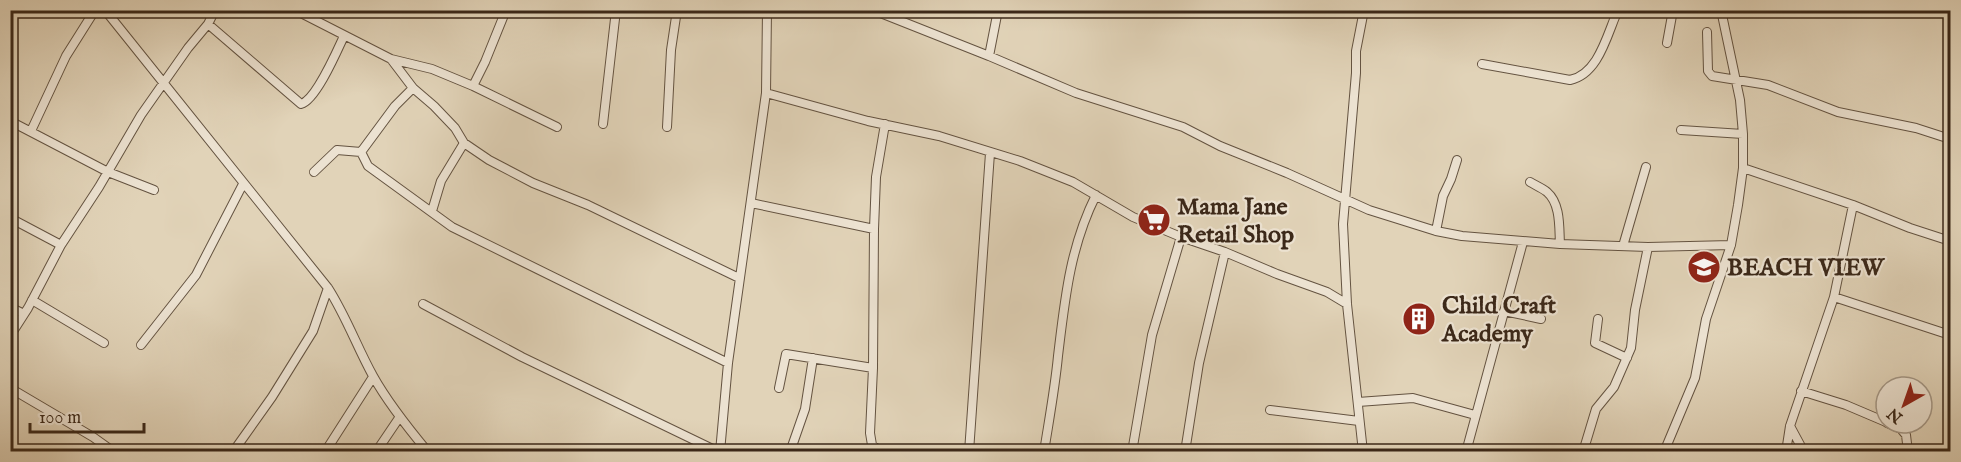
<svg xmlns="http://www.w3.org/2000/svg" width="1961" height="462" viewBox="0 0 1961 462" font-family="'IM FELL English',serif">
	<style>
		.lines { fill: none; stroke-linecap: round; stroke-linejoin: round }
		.street-casing { stroke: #645341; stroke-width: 10 }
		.street { stroke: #ece2d1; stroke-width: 8 }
		.labels { text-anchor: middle; stroke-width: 4.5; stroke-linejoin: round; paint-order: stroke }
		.poi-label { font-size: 24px; font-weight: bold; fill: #3b2819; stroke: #ece2d1; text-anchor: start }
	</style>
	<rect width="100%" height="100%" fill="#e1d3b8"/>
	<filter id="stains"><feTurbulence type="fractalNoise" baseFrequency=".00333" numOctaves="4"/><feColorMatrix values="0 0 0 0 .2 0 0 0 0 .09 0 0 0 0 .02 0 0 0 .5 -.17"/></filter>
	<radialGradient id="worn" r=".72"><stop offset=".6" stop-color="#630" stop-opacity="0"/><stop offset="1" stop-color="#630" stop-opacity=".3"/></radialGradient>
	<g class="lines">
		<g class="street-casing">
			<path id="street" d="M105,10L328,288C346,316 357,347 373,376C388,403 408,428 428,452
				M295,10L391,59L413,88L434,106L455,128L464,143L489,160L533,183L588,205L739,278
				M873,10L989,56L1076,93L1183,127L1220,146L1287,173L1369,210L1436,231L1462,236L1560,244L1648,247L1731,245
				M208,24L301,104C316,100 337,51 344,36
				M1707,32L1708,71L1712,76L1768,85L1838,112L1916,128L1950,139
				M1667,43L1673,10
				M989,56L998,10
				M391,59L432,69L473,86L557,127
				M1482,64L1570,80C1599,74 1607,34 1618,10
				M473,86L485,62L506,10
				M413,88L395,106L361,152L368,166L452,227L728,363
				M766,93L868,121L939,136L1020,161L1073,182L1133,217L1181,237L1225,252L1277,274L1327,292L1347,304
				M10,121L108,172L154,190
				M603,124L616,10
				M667,127L671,50L677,10
				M1681,130L1743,134
				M31,131L66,56L95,10
				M1743,168L1853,205L1910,228L1950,241
				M314,172L337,150L361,152
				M1530,182C1535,185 1542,188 1547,192C1561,204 1559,228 1560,244
				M751,203L874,229
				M432,211L441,181L464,143
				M10,218L61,245
				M1436,231L1443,196L1451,179L1457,160
				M1623,246L1646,167
				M1834,297L1950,335
				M32,300L104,343
				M423,304L522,357L719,452
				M10,307L24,314
				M1504,311L1541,319
				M1598,319L1595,343L1627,358
				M10,336L28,308L61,245L99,187L141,115L188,48L208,24L215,10
				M141,345L196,275L243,184
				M10,388L93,437L114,452
				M779,388L786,354L873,368
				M1801,391L1846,405L1886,422
				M1358,402L1413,398L1475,415
				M1270,410L1359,421
				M1887,423L1901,429L1906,435L1908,452
				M1790,426L1804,452
				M1186,448L1201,452
				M233,452L272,397L313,331L328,288
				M325,452L373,377
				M376,452L399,418
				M720,452L728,363L766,93L767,10
				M790,452L805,409L813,358
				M881,452L872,445L870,433L873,368L874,229L876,177L885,124
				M969,452L990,153
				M1044,452C1049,420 1055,388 1058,356C1065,298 1070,247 1096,195
				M1132,452L1152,335L1181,237
				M1185,452L1199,363L1225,252
				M1363,452L1347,304L1343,224L1356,73V51L1364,10
				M1466,452L1523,242
				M1583,452L1596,409L1614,387L1631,348L1635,310L1648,247
				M1664,452L1695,378L1706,319L1731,245L1738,205L1743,168V134L1740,100L1721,10
				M1786,452L1790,426L1834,297L1853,205"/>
		</g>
		<use href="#street" class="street"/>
	</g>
	<defs>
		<g id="supermarket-disc" transform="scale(1.725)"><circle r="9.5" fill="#8f2418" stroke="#ece2d1"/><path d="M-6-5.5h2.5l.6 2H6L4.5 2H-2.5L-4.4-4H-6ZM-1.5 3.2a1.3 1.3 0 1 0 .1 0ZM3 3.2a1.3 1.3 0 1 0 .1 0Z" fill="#fff"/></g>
		<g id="school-disc" transform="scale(1.725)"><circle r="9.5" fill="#8f2418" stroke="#ece2d1"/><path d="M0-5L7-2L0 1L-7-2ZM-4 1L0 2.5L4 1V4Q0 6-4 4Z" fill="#fff"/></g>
		<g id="building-disc" transform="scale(1.725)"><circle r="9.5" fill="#8f2418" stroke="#ece2d1"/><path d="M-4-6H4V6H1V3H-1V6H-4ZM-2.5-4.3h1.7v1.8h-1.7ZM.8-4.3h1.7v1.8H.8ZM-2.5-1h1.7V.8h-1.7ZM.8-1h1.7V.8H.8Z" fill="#fff"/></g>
	</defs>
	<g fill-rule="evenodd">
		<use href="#supermarket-disc" x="1154" y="220"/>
		<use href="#school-disc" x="1704" y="267"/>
		<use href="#building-disc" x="1419" y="319"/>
	</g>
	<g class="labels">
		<g class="poi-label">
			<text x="1177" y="214">Mama Jane<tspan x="1177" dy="28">Retail Shop</tspan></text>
			<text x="1727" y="275">BEACH VIEW</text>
			<text x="1442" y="313">Child Craft<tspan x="1442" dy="28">Academy</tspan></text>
		</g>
	</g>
	<rect width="1961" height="462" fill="none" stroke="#e1d3b8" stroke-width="36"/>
	<rect x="12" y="12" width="1937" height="438" fill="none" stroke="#3b2819" stroke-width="3"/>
	<rect x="18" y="18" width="1925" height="426" fill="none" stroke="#3b2819" stroke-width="1.5"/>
	<g transform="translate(1904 405) rotate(220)"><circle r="28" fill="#ece2d1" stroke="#a59887" stroke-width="1.5"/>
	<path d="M0-4.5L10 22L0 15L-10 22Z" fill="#8f2418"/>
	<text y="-9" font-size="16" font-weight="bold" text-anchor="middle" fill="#3b2819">N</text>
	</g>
	<path d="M30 423v9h114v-9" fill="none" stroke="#3b2819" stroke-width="3"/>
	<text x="39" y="423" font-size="18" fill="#3b2819" stroke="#ece2d1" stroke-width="4.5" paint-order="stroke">100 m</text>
	<rect width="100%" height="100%" filter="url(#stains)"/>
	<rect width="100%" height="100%" fill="url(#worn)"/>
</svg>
